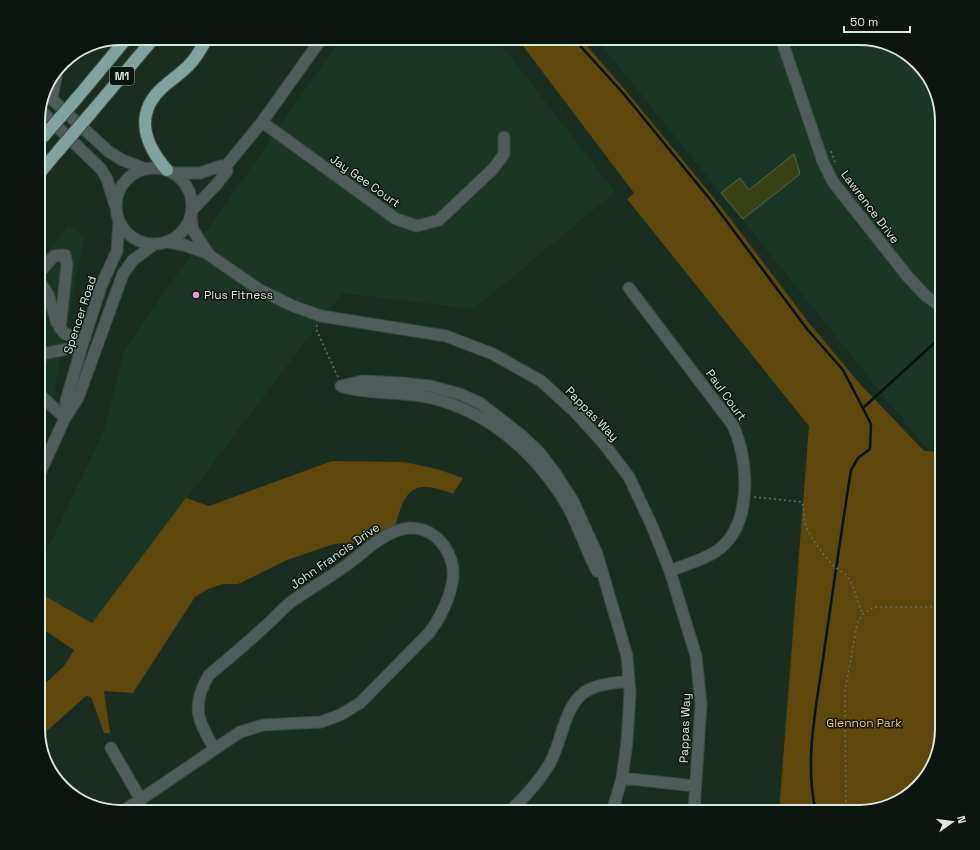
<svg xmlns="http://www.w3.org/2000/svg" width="980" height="850" viewBox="0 0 980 850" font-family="'Space Grotesk',sans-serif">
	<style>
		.built { fill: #1a3725 }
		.green { fill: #5d470a }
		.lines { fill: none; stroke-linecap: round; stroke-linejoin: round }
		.stream { stroke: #051318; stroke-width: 2.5 }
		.building { fill: #374114; stroke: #5d644c }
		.minor-casing { stroke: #384c3f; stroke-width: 13 }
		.highway-casing { stroke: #384c3f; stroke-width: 14 }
		.path { stroke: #627468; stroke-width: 1.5; stroke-dasharray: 2 3; stroke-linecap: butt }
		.minor { stroke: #4f5c5b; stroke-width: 11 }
		.highway { stroke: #81a3a0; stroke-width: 12 }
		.highway-bridge-casing { stroke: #384c3f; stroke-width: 14; stroke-linecap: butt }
		.highway-bridge { stroke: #81a3a0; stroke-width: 12 }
		.poi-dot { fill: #f790ce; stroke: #0b140e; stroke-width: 1.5 }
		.labels { text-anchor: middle; stroke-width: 3; stroke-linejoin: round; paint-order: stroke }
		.shield { fill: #0b140e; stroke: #9da8a0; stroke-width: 1 }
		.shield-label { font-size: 11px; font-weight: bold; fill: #dbe8df }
		.street-label { font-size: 12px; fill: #dbe8df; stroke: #0b140e }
		.poi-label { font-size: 12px; fill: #dbe8df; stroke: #0b140e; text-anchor: start }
		.park-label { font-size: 12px; fill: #faca53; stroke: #0b140e }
		.rim { fill: none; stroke: #dbe8df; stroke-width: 2 }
	</style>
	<rect width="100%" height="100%" fill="#192e21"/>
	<path class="built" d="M341,38H496L615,192L474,309L342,293L92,623L38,592V569L104,431L124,351Z
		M596,38H859L891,44L914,59L936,89L942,121V449L925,447Z
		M69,226L84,236L52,403L38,429V263Z"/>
	<path class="green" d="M517,38H580L627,92L723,209L809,323L860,384L924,451L942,452V729L936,761L921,784L891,806L859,812H779L809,426L627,199L634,193Z
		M332,461L404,462L437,469L463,478L453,494C412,478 405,490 395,527L365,542L334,544L287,560L238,584H223L208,589L195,597L133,693L104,691L110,733H104L91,697L86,696L39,738L38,690L64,666L74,650L38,626V592L92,623L186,498L209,506Z"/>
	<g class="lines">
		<path class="stream" d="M573,38L623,93L713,203L807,329L843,370L871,424L870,449L858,458L851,470C841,533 832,596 823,659C816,709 804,762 816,812
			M863,408L942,336"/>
	</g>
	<path class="building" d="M794,154L800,174L743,219L721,193L740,178L749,190Z"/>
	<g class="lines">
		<g class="minor-casing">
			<path id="minor" d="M781,38L823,162L833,182L908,277L926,296L942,307
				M44,92L108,151L122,160L146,169
				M52,99L57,71
				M40,110L101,169L107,179L115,205
				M262,122L396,219L417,226L439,220L493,169L504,154V137
				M116 206a38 38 0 1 1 76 0a38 38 0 1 1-76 0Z
				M173,173H200L221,166H226
				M192,210L217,184L227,171L226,166L262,122L322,38
				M191,216L193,230L209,255L260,290L293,306L321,316L446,336L493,354L541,381L575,412L604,444L629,477L652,526L670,571L696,656L701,704L694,812
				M166,242L184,245L209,254
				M38,274L54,256L65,255L67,265L60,328L65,334L85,338
				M38,279L48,294L57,323
				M629,288L732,424C749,457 752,519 723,546C710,558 687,564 670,571
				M38,369L42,354L82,346
				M341,386L362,381L401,383L430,386L460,394L480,403L521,435L539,452L555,473L573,501L597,554L627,656L630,693L627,742L622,778L612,812
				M343,387C372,395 402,391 431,398C490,412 538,455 568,507C579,527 586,550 597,571
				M38,393L65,418
				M66,417V401L82,346L101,286L117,251L119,220
				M38,477L65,418L78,398L123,274L133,260L155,244
				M111,748L141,800
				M622,778L695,786
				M122,812L240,732L263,725L321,722L340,715L360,703L429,633C442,616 459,582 451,560C445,542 430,527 409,528C383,531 364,553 344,567C327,579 308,590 291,602C281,610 272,621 262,629C245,645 227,660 209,675C191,705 197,721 215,749
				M509,812C525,797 539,782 550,763C563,740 564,701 590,689C602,683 617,683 629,681"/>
		</g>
		<g class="highway-casing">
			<path id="highway" d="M77,98L127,38
				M90,114L154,38
				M167,170C146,146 134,116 160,90C169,81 181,74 190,64C197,57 202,47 207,38
				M38,175L59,150"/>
		</g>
		<path class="path" d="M831,151L836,165
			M317,325L316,329L338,377
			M754,497L802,502C806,511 802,520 807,529C814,542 823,555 833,565C836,568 841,571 845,574C855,585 856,601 863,614
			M846,812L845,691L857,624L863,614L874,607H942"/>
		<use href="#minor" class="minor"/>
		<use href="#highway" class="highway"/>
		<g class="highway-bridge-casing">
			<path id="highway-bridge" d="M43,137L77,98
				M59,150L90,114"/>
		</g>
		<use href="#highway-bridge" class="highway-bridge"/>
	</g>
	<circle class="poi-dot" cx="196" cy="295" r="4"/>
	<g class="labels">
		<rect class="shield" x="110" y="67" width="24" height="18" rx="3"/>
		<g class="shield-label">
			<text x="122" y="80">M1</text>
		</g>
		<g class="street-label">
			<text transform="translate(365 181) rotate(35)" y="4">Jay Gee Court</text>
			<text transform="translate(870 207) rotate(53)" y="4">Lawrence Drive</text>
			<text transform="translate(80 315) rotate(-72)" y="4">Spencer Road</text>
			<text transform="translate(726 395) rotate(54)" y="4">Paul Court</text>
			<text transform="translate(592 414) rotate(46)" y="4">Pappas Way</text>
			<text transform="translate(335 556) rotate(-35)" y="4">John Francis Drive</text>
			<text transform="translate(685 728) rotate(-88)" y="4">Pappas Way</text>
		</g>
		<g class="poi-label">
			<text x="204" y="299">Plus Fitness</text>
		</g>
		<g class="park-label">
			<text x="864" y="727">Glennon Park</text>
		</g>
	</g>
	<path d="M0 0H980V850H0ZM121 45H859A76 76 0 0 1 935 121V729A76 76 0 0 1 859 805H121A76 76 0 0 1 45 729V121A76 76 0 0 1 121 45Z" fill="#0b140e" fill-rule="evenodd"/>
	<path class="rim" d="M121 45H859A76 76 0 0 1 935 121V729A76 76 0 0 1 859 805H121A76 76 0 0 1 45 729V121A76 76 0 0 1 121 45Z"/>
	<g transform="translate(952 822) rotate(76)" stroke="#0b140e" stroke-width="3" paint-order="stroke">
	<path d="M0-3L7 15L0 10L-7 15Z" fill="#dbe8df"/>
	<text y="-6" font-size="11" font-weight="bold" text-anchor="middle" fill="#dbe8df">N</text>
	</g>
	<path d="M844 26v6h66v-6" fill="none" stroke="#dbe8df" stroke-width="2"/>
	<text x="850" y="26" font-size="12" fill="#dbe8df" stroke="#0b140e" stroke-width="3" paint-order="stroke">50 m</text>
</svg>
